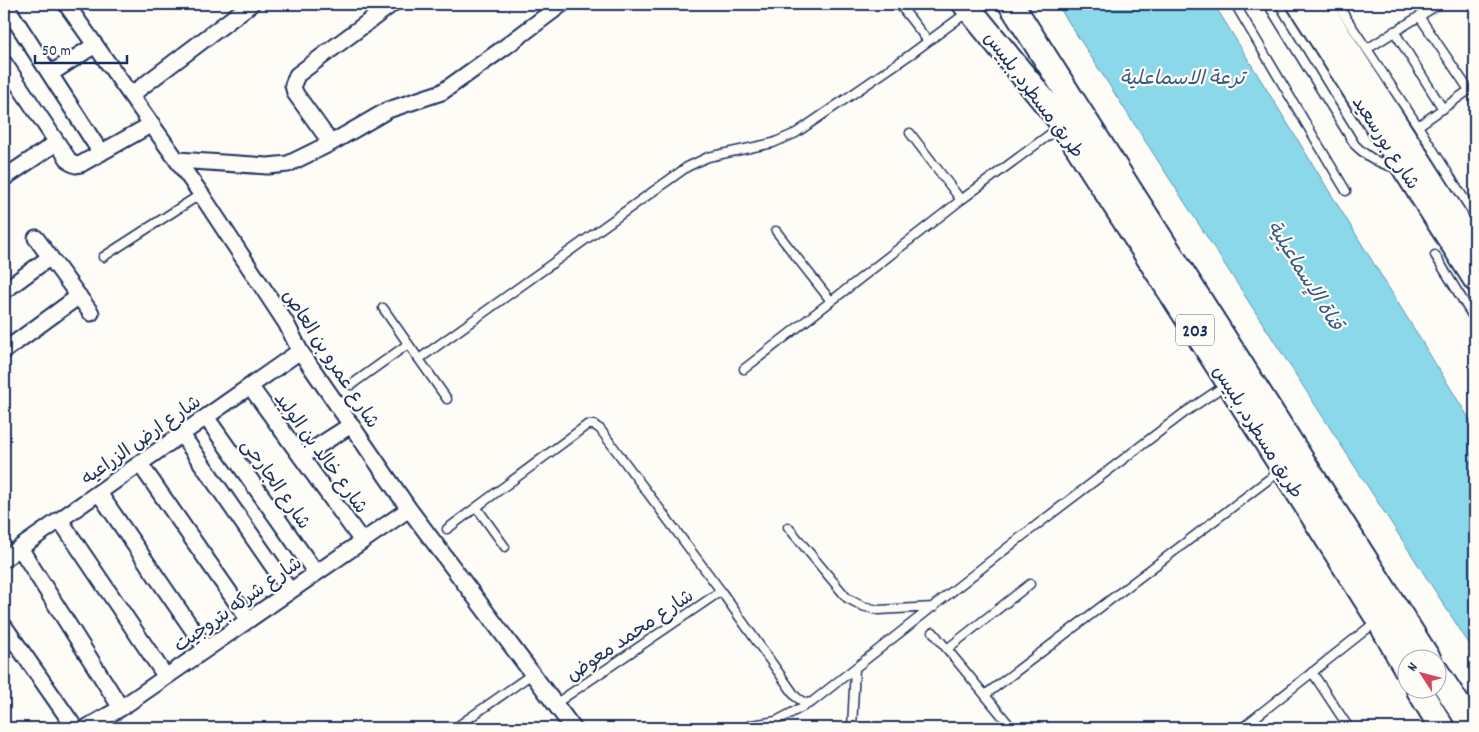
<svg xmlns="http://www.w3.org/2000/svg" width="1479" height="732" viewBox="0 0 1479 732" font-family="Dekko,'Playpen Sans Arabic',sans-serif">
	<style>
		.water { fill: #8ad8e9; stroke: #5e94b1 }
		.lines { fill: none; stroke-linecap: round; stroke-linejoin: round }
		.lane-casing { stroke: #1b2f5e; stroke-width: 11 }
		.street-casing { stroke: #1b2f5e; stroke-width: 19 }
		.secondary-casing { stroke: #1b2f5e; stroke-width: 25 }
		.primary-casing { stroke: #1b2f5e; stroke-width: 28 }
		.lane { stroke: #fdfcf7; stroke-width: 8 }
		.street { stroke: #fdfcf7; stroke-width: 15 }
		.secondary { stroke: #fdfcf7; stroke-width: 21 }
		.primary { stroke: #fdfcf7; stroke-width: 24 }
		.labels { text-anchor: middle; stroke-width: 4.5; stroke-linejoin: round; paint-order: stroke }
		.shield { fill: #fdfcf7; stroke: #5f6c8c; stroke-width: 1 }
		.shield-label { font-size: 18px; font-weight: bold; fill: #1b2f5e }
		.street-label { font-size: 19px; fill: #1b2f5e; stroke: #fdfcf7 }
		.water-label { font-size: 20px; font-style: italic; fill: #375981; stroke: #fdfcf7 }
	</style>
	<rect width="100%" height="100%" fill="#fdfcf7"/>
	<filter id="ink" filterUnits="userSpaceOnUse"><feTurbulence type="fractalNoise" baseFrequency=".02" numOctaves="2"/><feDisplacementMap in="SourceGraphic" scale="10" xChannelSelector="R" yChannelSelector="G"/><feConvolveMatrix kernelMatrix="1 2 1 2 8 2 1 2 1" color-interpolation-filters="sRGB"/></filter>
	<g filter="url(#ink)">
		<path class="water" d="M1057,4H1214L1475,428V653Z"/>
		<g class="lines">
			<g class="lane-casing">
				<path id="lane" d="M899,4L928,41
					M1235,4L1346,191
					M1268,4L1355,145C1367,157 1381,165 1398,168
					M1337,4L1418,126L1475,216
					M1419,16L1469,90
					M1394,31L1443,109
					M1367,49L1439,4
					M1418,126L1475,86
					M910,133L961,200
					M776,231L831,301
					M1435,255L1475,320
					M103,257L201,194
					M383,308L447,399
					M419,359L687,167L708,157L773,143L796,133L911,54L969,11
					M744,369L961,200L1061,126
					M351,385L408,344
					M477,508L505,547
					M788,527L847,598L862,606L878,610L934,607
					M447,529L587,425H594L600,429L721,591L796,697L805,703L812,702L1021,537L1184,413L1227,384
					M933,632L1012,728
					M947,649L1030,584
					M1312,672L1349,728
					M985,695L1281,470
					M555,704L721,591
					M751,725L776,721L810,703
					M455,728L532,674
					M852,728L855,668
					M1242,728L1377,621"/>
			</g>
			<g class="street-casing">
				<path id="street" d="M66,4L201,194L286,323L300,351L409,509L573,728
					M8,9L101,153
					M4,63L68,159L71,163L76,165L81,164L152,124
					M50,74L95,45
					M131,95L251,4
					M331,143L295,93L293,85L297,75L392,4
					M177,160L268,166L288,164L331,143L388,110L442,92L505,47L562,4
					M4,178L56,143
					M36,238L91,313
					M4,291L50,257
					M4,351L79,296
					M250,386L362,541
					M206,417L316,573
					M182,435L290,591
					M301,457L351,425
					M140,464L248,619
					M99,493L206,649
					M60,520L166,677
					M20,548L121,708
					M4,559L300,351
					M4,626L75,728
					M86,728L121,708L409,509"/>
			</g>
			<g class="secondary-casing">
				<path id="secondary" d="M1298,4L1475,281
					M1320,4L1475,246"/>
			</g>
			<g class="primary-casing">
				<path id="primary" d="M965,4L1063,124L1229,383L1379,620L1406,668
					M1011,4L1429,660
					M1436,671L1473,728
					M1419,690L1442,728"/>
			</g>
			<use href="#lane" class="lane"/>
			<use href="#street" class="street"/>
			<use href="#secondary" class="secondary"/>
			<use href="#primary" class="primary"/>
		</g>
	</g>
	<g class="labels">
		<rect class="shield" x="1176" y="314.5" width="38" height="31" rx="4"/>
		<g class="shield-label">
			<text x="1195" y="336">203</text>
		</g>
		<g class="street-label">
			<text transform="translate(1035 94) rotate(53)" y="7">طريق مسطرد, بلبيس</text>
			<text transform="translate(1387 142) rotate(57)" y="7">شارع بورسعيد</text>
			<text transform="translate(332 358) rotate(57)" y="7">شارع عمرو بن العاص</text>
			<text transform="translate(1259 431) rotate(58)" y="7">طريق مسطرد, بلبيس</text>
			<text transform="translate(140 439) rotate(-35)" y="7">شارع ارض الزراعيه</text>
			<text transform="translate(322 452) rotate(54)" y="7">شارع خالد بن الوليد</text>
			<text transform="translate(277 483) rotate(55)" y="7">شارع الجارحى</text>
			<text transform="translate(237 603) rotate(-35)" y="7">شارع شركه بتروجيت</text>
			<text transform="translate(629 634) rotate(-34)" y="7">شارع محمد معوض</text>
		</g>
		<g class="water-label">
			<text x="1182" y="84">ترعة الاسماعلية</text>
			<text transform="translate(1306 275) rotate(58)" y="7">قناة الإسماعيلية</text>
		</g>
	</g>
	<rect width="1479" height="732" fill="none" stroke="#fdfcf7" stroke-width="20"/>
	<rect x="10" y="10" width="1459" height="712" fill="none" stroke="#1b2f5e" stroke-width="2" filter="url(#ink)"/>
	<g transform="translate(1422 674) rotate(306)"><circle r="24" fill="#fdfcf7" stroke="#a3aaba"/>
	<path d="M0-4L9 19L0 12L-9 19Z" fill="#d1495b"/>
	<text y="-8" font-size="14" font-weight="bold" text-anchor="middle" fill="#1b2f5e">N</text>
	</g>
	<path d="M35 55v8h92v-8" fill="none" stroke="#1b2f5e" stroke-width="2.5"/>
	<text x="42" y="55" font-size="15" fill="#1b2f5e" stroke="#fdfcf7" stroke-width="4" paint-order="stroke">50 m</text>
</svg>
